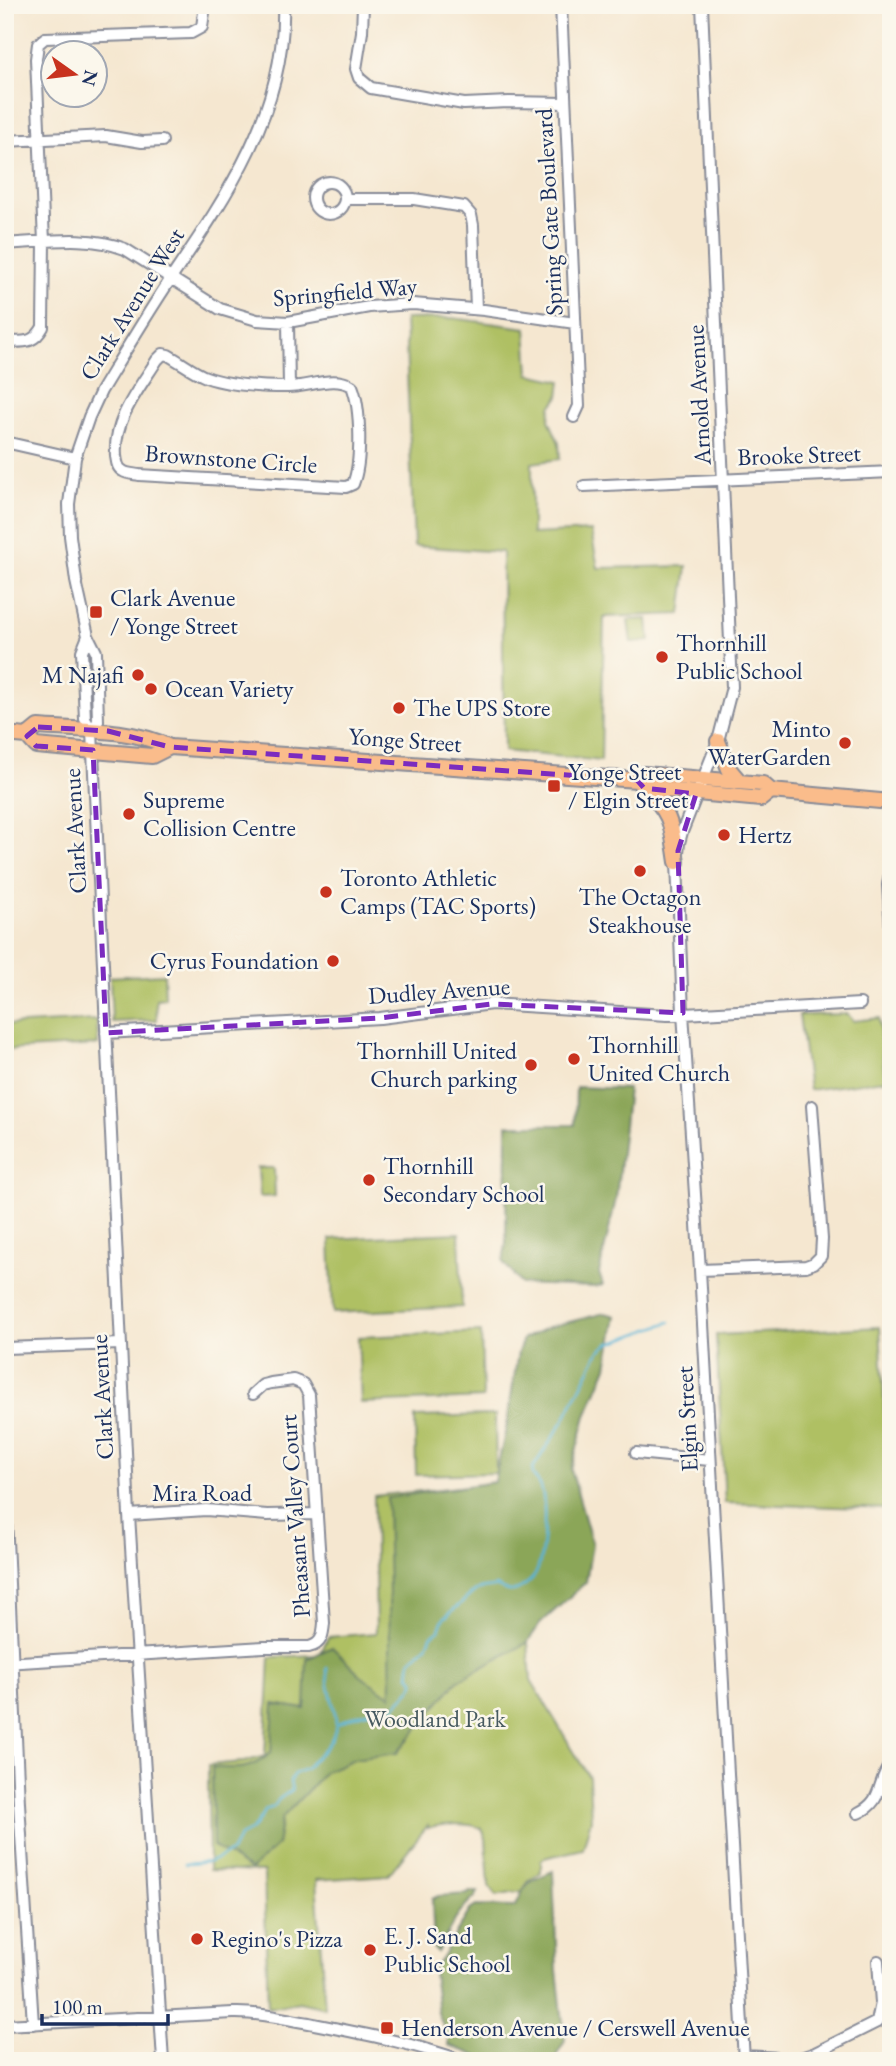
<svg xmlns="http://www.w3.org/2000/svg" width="896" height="2066" viewBox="0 0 896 2066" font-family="'EB Garamond',serif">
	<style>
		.green { fill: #afc063; stroke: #657860; stroke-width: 2 }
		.forest { fill: #8ba659; stroke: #536a5c; stroke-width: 2 }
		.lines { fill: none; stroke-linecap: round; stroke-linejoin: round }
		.stream { stroke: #58b4d6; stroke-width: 2.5 }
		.minor-casing { stroke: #888b97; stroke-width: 14 }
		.major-casing { stroke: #888b97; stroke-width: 18 }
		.minor { stroke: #fff; stroke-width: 10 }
		.major { stroke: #fabc8b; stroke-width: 14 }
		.marked { fill: none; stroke: #7b2cbf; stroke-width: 5; stroke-dasharray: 14 9; stroke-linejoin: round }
		.poi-dot { fill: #c8321e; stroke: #fbf7ec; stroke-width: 2.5 }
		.labels { text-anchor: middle; stroke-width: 5; stroke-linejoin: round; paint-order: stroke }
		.street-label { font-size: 24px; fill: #1b2f5e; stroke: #fbf7ec }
		.poi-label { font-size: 24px; fill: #1b2f5e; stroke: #fbf7ec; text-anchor: start }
		.park-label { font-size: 24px; fill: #475a60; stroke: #fbf7ec }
	</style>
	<rect width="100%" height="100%" fill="#fbf7ec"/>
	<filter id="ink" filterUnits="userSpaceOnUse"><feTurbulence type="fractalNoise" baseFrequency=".0143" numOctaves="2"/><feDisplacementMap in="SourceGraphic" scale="14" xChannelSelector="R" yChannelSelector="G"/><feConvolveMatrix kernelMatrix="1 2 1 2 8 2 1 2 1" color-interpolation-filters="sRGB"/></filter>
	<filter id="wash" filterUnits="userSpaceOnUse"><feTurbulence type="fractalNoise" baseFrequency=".00686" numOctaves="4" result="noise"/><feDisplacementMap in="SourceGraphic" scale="28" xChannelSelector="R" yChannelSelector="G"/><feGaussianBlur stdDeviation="1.57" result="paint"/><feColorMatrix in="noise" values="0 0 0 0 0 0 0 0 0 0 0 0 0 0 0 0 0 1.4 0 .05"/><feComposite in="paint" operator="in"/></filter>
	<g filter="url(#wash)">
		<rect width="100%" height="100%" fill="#f5e7d0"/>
		<path class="green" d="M452,318L526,328L529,374L561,381L559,396L551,407L549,420L559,443L560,459L532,463V534L591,531L598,568L687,566L681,614L604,617L601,761L504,751L502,552L414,546L405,319Z
			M648,619L650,641L631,642L628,620Z
			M164,974L165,998L156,999L157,1020L112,1022L110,977Z
			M848,1014L853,1021L879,1018L885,1080L809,1090L799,1015Z
			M97,1020L98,1045L5,1050V1025Z
			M258,1168H274L275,1196L260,1197Z
			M459,1233L462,1307L333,1313L330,1239Z
			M880,1327L890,1509L725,1503L716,1335Z
			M481,1332L483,1398L361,1403L358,1337Z
			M495,1415L496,1473L416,1475L415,1417Z
			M515,1481L531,1680L589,1777L591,1819L583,1849L544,1858L541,1861V1872L529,1881L522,1891L496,1896L489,1886L486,1838L482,1829C471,1822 440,1824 428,1828V1825L388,1875L316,1880L325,2008L299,2002L268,2008L264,1872L209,1870L208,1765L244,1762L265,1756L270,1657L320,1655L328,1637L376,1633L374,1496Z"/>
		<path class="forest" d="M576,1087L628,1089L616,1199L599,1273L603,1285L595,1287L521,1284L503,1262L506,1244L507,1125H575Z
			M605,1313L616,1316L607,1367L586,1416L571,1469L592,1544L586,1582L540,1624L527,1643L457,1681L397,1753L354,1759L326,1771L282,1818L277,1845L251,1870L213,1846L212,1767C237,1769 252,1771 271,1752L274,1704L305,1709L307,1659L332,1647L365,1679L391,1696L387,1498L494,1482L507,1424L518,1352L523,1339L549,1327Z
			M553,1871L557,1970L565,2041L553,2061H490L448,2045V2038L438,2013L433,1972L470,1910L476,1906L514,1907C520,1901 520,1893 526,1886C532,1879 545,1875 553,1871Z
			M469,1892H478L476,1896L459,1913L437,1952L434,1949L432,1899L438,1896L468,1894Z"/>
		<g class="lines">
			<path class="stream" d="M337,1724C344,1720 365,1711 373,1711C379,1711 385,1712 391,1711C399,1701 408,1695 414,1684V1680L409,1675L411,1660L427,1646L431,1636L439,1630L443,1619L475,1591C482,1587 488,1589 496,1586C508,1593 514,1593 525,1585C529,1582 534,1578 536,1573C544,1557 547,1504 541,1487C538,1479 531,1478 533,1468L564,1420L599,1351L608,1344L670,1322
				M185,1864L210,1862L231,1852L240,1836L252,1830L266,1810L273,1807L279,1799L292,1790L290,1781L293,1775C297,1772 304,1770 307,1768C310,1765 311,1761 314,1759C353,1727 328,1709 327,1668"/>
		</g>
	</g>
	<g filter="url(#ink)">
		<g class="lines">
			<g class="minor-casing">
				<path id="minor" d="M363,5L362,32L356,69L359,78L371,88L464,104L509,102L565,103
					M561,5L579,406L574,417
					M702,5L732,687L718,741L682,832L679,843L677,862L683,1013L700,1270L744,2061
					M5,141L106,136L142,142L162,141
					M313 198a16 16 0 1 1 32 0a16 16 0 1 1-32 0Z
					M345,199H414L464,207L471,215L473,225L476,309
					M5,244C45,242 87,234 125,249L220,309L257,320L288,322L369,307L413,304L484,310L575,323
					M288,322L289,387
					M5,342C23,341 33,345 43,327L44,242L36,59L38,44L45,38L191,33L202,27L205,5
					M163,354L168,355C181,362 193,372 206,377C228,385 265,387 288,387C310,387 333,375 352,386C361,408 362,462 353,484L346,487L139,475C134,474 127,474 123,471C117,468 117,462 116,456C113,420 139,389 157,360Z
					M5,442L75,458
					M584,486L891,472
					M88,636L82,651L85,719L92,731L129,1515L163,2061
					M92,731L98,721L96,652L88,636L76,581L70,536L69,504L75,458L89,417L101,391C124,353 147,314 172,277C227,196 287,108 283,5
					M891,877L889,878L888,885L891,931
					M106,1033L380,1018L492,1004L667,1015L860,1004
					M700,1270L806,1266L814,1263L821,1256L822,1239L812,1106
					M5,1348L121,1344
					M636,1453L710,1460
					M5,1496L19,1803L33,2024
					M129,1515L206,1510L267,1515L317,1514
					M5,1663L264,1647H309C322,1644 323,1635 324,1623L309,1395L303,1384L293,1380L271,1383L263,1385L253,1394
					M858,1813C884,1801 876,1783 891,1763
					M5,2025L233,2013C258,2012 284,2019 309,2023C360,2033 413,2043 463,2061
					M744,2056L798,2059L815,2053L877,2022L881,2003L878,1961"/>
			</g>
			<g class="major-casing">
				<path id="major" d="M5,734L27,736L38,727C81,730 131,728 170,747L637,780L644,774L763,784L771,791L891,802
					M27,736L36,746L152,756L170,747
					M718,741L729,769L740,782
					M637,780L644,788L761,799L771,791
					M644,788C673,815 671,824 677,862"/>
			</g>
			<use href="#minor" class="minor"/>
			<use href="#major" class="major"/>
		</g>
	</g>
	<path class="marked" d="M38,727L108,731L170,747L637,780L644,788L696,794L678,851L683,1013L492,1004L380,1018L106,1033L93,750L36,746L27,736Z"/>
	<g class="poi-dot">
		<rect x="89" y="605" width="14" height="14" rx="3.5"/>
		<circle cx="662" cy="657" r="7"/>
		<circle cx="138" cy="675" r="7"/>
		<circle cx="151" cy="689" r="7"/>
		<circle cx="399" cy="708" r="7"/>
		<circle cx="845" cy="743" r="7"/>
		<rect x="547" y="779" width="14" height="14" rx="3.5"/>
		<circle cx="129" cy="814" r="7"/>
		<circle cx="724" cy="835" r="7"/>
		<circle cx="640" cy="871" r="7"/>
		<circle cx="326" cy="892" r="7"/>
		<circle cx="333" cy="961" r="7"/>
		<circle cx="574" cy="1059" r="7"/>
		<circle cx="531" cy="1065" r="7"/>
		<circle cx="369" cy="1180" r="7"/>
		<circle cx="197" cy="1939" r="7"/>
		<circle cx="370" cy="1950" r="7"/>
		<rect x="380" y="2021" width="14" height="14" rx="3.5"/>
	</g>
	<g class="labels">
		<g class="street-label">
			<text transform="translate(549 212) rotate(-93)" y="8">Spring Gate Boulevard</text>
			<text transform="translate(345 292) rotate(-5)" y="8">Springfield Way</text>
			<text transform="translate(132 304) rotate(-58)" y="8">Clark Avenue West</text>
			<text transform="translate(699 395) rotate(-93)" y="8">Arnold Avenue</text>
			<text transform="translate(799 455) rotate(-2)" y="8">Brooke Street</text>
			<text transform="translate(231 459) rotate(4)" y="8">Brownstone Circle</text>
			<text transform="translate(405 740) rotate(4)" y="8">Yonge Street</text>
			<text transform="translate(75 831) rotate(-93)" y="8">Clark Avenue</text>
			<text transform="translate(439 991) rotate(-4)" y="8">Dudley Avenue</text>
			<text transform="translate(102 1397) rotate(-93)" y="8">Clark Avenue</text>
			<text transform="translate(687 1419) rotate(-93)" y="8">Elgin Street</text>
			<text x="202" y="1501">Mira Road</text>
			<text transform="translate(295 1516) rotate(-94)" y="8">Pheasant Valley Court</text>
		</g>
		<g class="poi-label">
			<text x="110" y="606">Clark Avenue<tspan x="110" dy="28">/ Yonge Street</tspan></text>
			<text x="676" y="651">Thornhill<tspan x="676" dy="28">Public School</tspan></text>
			<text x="124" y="683" text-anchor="end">M Najafi</text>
			<text x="165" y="697">Ocean Variety</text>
			<text x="413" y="716">The UPS Store</text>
			<text x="831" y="737" text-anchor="end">Minto<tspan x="831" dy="28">WaterGarden</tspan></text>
			<text x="568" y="780">Yonge Street<tspan x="568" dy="28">/ Elgin Street</tspan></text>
			<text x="143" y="808">Supreme<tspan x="143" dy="28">Collision Centre</tspan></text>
			<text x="738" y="843">Hertz</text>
			<text x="340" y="886">Toronto Athletic<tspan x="340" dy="28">Camps (TAC Sports)</tspan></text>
			<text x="640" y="905" text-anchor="middle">The Octagon<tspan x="640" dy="28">Steakhouse</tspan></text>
			<text x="319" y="969" text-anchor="end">Cyrus Foundation</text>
			<text x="588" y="1053">Thornhill<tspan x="588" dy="28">United Church</tspan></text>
			<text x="517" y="1059" text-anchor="end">Thornhill United<tspan x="517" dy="28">Church parking</tspan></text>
			<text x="383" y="1174">Thornhill<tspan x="383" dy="28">Secondary School</tspan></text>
			<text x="384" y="1944">E. J. Sand<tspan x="384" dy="28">Public School</tspan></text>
			<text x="211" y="1947">Regino's Pizza</text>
			<text x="401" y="2036">Henderson Avenue / Cerswell Avenue</text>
		</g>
		<g class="park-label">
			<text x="435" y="1727">Woodland Park</text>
		</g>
	</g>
	<rect width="896" height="2066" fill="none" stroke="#fbf7ec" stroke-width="28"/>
	<g transform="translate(74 74) rotate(104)"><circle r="33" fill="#fbf7ec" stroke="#a1a7b3" stroke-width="2"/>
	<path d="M0-5L12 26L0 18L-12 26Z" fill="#c8321e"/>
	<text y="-10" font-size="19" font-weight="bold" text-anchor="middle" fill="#1b2f5e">N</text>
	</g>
	<path d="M42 2014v10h126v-10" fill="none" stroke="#1b2f5e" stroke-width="3.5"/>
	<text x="52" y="2014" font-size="21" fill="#1b2f5e" stroke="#fbf7ec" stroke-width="5" paint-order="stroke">100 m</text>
</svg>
